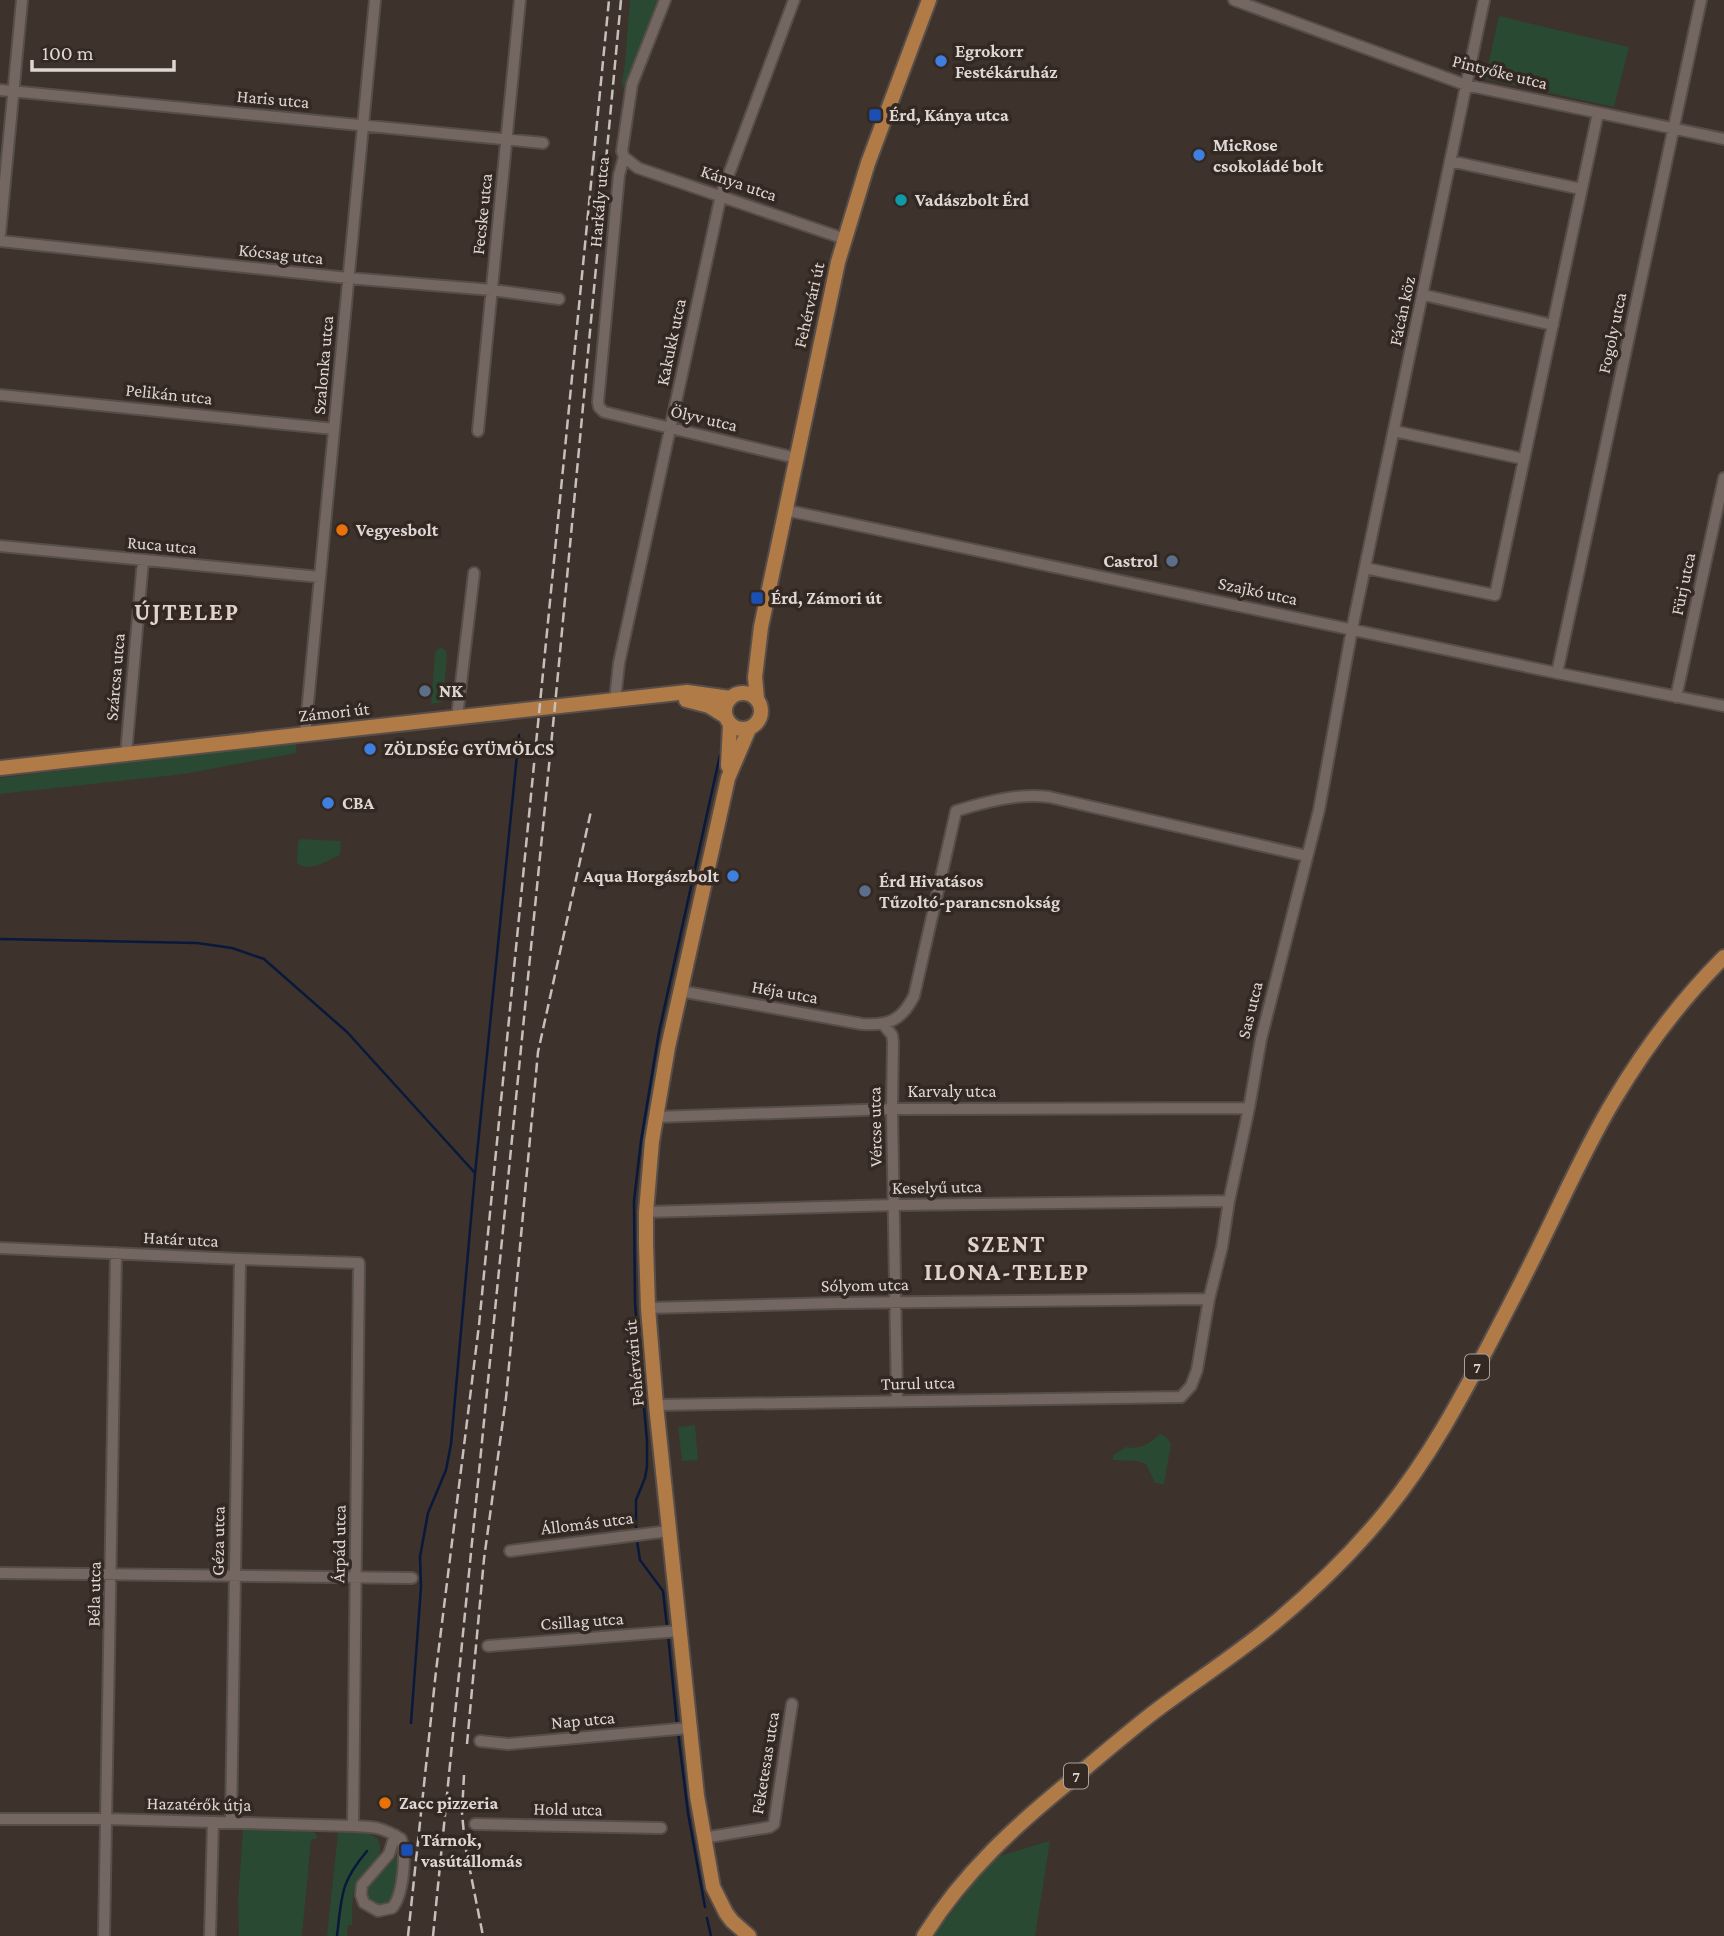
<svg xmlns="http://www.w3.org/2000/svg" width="1724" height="1936" viewBox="0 0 1724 1936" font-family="'Crimson Pro',serif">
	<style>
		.green { fill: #294933 }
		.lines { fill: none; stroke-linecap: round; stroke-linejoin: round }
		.stream { stroke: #09193c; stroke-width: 2.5 }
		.minor-casing { stroke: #584e49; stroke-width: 14 }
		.major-casing { stroke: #584e49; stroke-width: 18 }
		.minor { stroke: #746761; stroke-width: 10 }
		.major { stroke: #b17b47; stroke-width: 14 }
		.rail { stroke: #c7bfbb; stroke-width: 2.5; stroke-dasharray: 10 5; stroke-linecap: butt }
		.shop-dot { fill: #3f7fe0; stroke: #332822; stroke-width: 2.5 }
		.transit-dot { fill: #1a4fb4; stroke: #332822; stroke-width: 2.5 }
		.culture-dot { fill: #0f9aa8; stroke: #332822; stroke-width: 2.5 }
		.food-dot { fill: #e8710a; stroke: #332822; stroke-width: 2.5 }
		.service-dot { fill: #5c6f8a; stroke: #332822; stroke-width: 2.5 }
		.labels { text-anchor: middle; stroke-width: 7; stroke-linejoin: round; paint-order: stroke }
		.shield { fill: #332822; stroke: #aba29e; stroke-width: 2 }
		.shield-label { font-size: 16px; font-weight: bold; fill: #ded6d3 }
		.poi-label { font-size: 18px; font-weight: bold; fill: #ded6d3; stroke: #332822; text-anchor: start }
		.street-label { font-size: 18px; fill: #ded6d3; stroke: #332822 }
		.district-label { font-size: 24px; font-weight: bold; letter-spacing: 2px; fill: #e1d2cb; stroke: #332822 }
	</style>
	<rect width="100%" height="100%" fill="#3d322c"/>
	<path class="green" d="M630,0H659L623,89L622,81L625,63Z
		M1499,16L1629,47L1614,107L1485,79Z
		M442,648L446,651L447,655L443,702L431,704L435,653L438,649Z
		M296,742V753L184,774L0,794V778Z
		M301,839L339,841L341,842L340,855C325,861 311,873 297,863L298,842Z
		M695,1425L698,1460L682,1461L678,1427Z
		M1160,1434L1167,1438L1171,1444L1164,1484L1155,1483L1146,1464L1137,1461L1113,1460V1455L1126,1447C1140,1450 1149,1444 1160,1434Z
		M243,1830H310L316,1834L317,1839H311L302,1936H239L238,1902Z
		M338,1833H367L377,1838L379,1842C385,1862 364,1869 356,1885C351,1896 353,1912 352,1925H348L347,1936H327Z
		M1050,1841L1035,1936H934L972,1885L996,1857Z
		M399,1854L396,1895L389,1905L378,1906L369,1899L368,1893L370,1885Z"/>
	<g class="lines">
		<path class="stream" d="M0,939L197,943L232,948L264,959L347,1032L475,1173
			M636,1529V1500L645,1478L647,1466V1441L635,1304L634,1201L641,1141L659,1032L720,755
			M637,1541L640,1560L663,1591L667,1627
			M668,1635L677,1725
			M411,1723L421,1587L420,1557L428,1513L446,1470L451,1444L475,1174L519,735
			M678,1732L688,1813L705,1907
			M707,1918L711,1936
			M337,1936C342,1895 340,1883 367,1851"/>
		<g class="minor-casing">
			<path id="minor" d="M665,0L632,84L622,151L624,157L619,175L598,402L599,407L604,412L796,458
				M1234,0L1466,85L1724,139
				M0,90L543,143
				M624,157L638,168L845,239
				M1450,161L1581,189
				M0,234L22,0
				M0,241L348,278L492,290L559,299
				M1424,295L1553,325
				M0,395L334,429
				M478,431L520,0
				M1394,431L1524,459
				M785,510L1557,673L1724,706
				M0,546L320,577
				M1365,568L1495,595L1598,113
				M1557,673L1701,0
				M1676,697L1724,478
				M615,700L619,663L721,195L794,0
				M457,717L474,573
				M305,734L375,0
				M126,754L143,560
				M680,991L862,1024C889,1026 902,1020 914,996L956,811C985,802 1018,793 1049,797L1307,856
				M883,1024L892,1035L893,1042L892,1109L897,1400
				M656,1117L892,1109L1249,1108
				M646,1212L894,1205L1229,1201
				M0,1248L240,1259L359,1263L353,1826
				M648,1308L838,1303L1209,1299
				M656,1405L1181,1397L1191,1386L1197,1370L1209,1299L1222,1247L1229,1201L1249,1108L1261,1039L1319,810L1352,629L1484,0
				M510,1551L669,1531
				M0,1573L412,1578
				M488,1646L679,1631
				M480,1741L508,1744L689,1728
				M0,1819H107L353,1826C375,1827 382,1827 401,1839C407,1854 403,1896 392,1908L378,1911L364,1903L361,1895L362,1885L389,1854L395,1835
				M231,1822L240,1259
				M475,1824L661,1828
				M703,1838L770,1827L774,1824L792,1704
				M104,1936L116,1253
				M210,1936L213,1822"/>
		</g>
		<g class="major-casing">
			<path id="major" d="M725 711a18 18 0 1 1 36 0a18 18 0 1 1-36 0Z
				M757,699L755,677L761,627L838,262L868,163L929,0
				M686,700L709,706L725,716
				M749,729L728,778L668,1047L652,1141L646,1212V1244L648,1308L656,1405L697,1796L713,1887L726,1913L732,1921L749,1936
				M728,766L730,725
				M0,768L687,692L730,698
				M924,1936C963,1873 1017,1824 1074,1778C1100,1756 1127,1733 1154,1712C1195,1681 1239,1653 1278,1620C1317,1587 1355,1550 1387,1510C1429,1458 1460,1400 1491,1341C1507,1310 1523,1280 1538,1249C1563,1199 1585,1148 1614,1100C1645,1048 1681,1000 1724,957"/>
		</g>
		<use href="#minor" class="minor"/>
		<use href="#major" class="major"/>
		<path class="rail" d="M467,1744L484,1559L506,1398L538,1052L591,811
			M464,1775L462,1813L465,1845L483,1936
			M408,1936L436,1671L479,1325L609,0
			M433,1936L556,695L621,0"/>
	</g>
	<g class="shop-dot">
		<circle cx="941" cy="61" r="7"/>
		<circle cx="1199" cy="155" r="7"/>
		<circle cx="370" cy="749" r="7"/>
		<circle cx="328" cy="803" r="7"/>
		<circle cx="733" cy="876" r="7"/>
	</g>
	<g class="transit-dot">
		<rect x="868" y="108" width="14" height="14" rx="3.5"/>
		<rect x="750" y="591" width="14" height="14" rx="3.5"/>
		<rect x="400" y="1843" width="14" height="14" rx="3.5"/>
	</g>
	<circle class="culture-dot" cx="901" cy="200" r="7"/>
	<g class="food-dot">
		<circle cx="342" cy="530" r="7"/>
		<circle cx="385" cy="1803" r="7"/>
	</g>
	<g class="service-dot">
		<circle cx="1172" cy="561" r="7"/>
		<circle cx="425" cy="691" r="7"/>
		<circle cx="865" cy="891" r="7"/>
	</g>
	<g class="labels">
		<g class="shield">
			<rect x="1465" y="1354.5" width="24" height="25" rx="5"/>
			<rect x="1064" y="1763.5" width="24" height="25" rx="5"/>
		</g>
		<g class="shield-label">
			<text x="1477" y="1373">7</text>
			<text x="1076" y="1782">7</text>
		</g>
		<g class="poi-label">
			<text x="955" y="57">Egrokorr<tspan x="955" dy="21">Festékáruház</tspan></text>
			<text x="889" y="121">Érd, Kánya utca</text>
			<text x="1213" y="151">MicRose<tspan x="1213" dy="21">csokoládé bolt</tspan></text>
			<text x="915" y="206">Vadászbolt Érd</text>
			<text x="356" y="536">Vegyesbolt</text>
			<text x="1158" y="567" text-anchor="end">Castrol</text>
			<text x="771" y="604">Érd, Zámori út</text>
			<text x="439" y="697">NK</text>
			<text x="384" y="755">ZÖLDSÉG GYÜMÖLCS</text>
			<text x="342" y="809">CBA</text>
			<text x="719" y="882" text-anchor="end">Aqua Horgászbolt</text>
			<text x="879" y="887">Érd Hivatásos<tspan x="879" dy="21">Tűzoltó-parancsnokság</tspan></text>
			<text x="399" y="1809">Zacc pizzeria</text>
			<text x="421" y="1846">Tárnok,<tspan x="421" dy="21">vasútállomás</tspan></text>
		</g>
		<g class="street-label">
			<text transform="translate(1500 72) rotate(14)" y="6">Pintyőke utca</text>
			<text transform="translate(273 99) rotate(5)" y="6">Haris utca</text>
			<text transform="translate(739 183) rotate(19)" y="6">Kánya utca</text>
			<text transform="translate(599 202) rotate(-85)" y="6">Harkály utca</text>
			<text transform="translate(482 214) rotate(-84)" y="6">Fecske utca</text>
			<text transform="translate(281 254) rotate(6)" y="6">Kócsag utca</text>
			<text transform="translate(809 305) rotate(-77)" y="6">Fehérvári út</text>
			<text transform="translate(1402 311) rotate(-78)" y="6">Fácán köz</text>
			<text transform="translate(1612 333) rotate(-78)" y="6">Fogoly utca</text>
			<text transform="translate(671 342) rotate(-78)" y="6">Kakukk utca</text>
			<text transform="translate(323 365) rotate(-85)" y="6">Szalonka utca</text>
			<text transform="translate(169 394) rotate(6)" y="6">Pelikán utca</text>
			<text transform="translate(704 418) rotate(13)" y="6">Ölyv utca</text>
			<text transform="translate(162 545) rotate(5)" y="6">Ruca utca</text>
			<text transform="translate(1683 584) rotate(-78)" y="6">Fürj utca</text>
			<text transform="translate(1258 591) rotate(12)" y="6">Szajkó utca</text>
			<text transform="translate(115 677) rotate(-85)" y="6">Szárcsa utca</text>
			<text transform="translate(334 712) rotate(-6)" y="6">Zámori út</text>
			<text transform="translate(785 992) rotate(10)" y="6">Héja utca</text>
			<text transform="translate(1250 1010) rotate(-76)" y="6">Sas utca</text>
			<text x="952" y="1097">Karvaly utca</text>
			<text transform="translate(875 1127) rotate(-91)" y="6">Vércse utca</text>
			<text transform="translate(937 1187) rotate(-1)" y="6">Keselyű utca</text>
			<text transform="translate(181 1239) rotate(3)" y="6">Határ utca</text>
			<text transform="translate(865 1285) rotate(-1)" y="6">Sólyom utca</text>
			<text transform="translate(634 1363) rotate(-95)" y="6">Fehérvári út</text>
			<text transform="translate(918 1383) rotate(-1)" y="6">Turul utca</text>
			<text transform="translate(587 1523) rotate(-7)" y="6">Állomás utca</text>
			<text transform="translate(218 1541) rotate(-89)" y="6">Géza utca</text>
			<text transform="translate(339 1544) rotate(-89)" y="6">Árpád utca</text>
			<text transform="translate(94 1594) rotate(-89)" y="6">Béla utca</text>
			<text transform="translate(582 1621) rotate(-4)" y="6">Csillag utca</text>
			<text transform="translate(583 1720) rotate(-5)" y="6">Nap utca</text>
			<text transform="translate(765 1763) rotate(-81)" y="6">Feketesas utca</text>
			<text transform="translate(199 1804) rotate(1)" y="6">Hazatérők útja</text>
			<text transform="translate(568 1809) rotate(1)" y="6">Hold utca</text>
		</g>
		<g class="district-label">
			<text x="187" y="620">ÚJTELEP</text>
			<text x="1007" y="1252">SZENT<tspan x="1007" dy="28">ILONA-TELEP</tspan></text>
		</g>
	</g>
	<path d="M32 60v10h142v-10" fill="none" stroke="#ded6d3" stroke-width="3.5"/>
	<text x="42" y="60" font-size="21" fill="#ded6d3" stroke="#332822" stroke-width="5" paint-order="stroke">100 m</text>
</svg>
